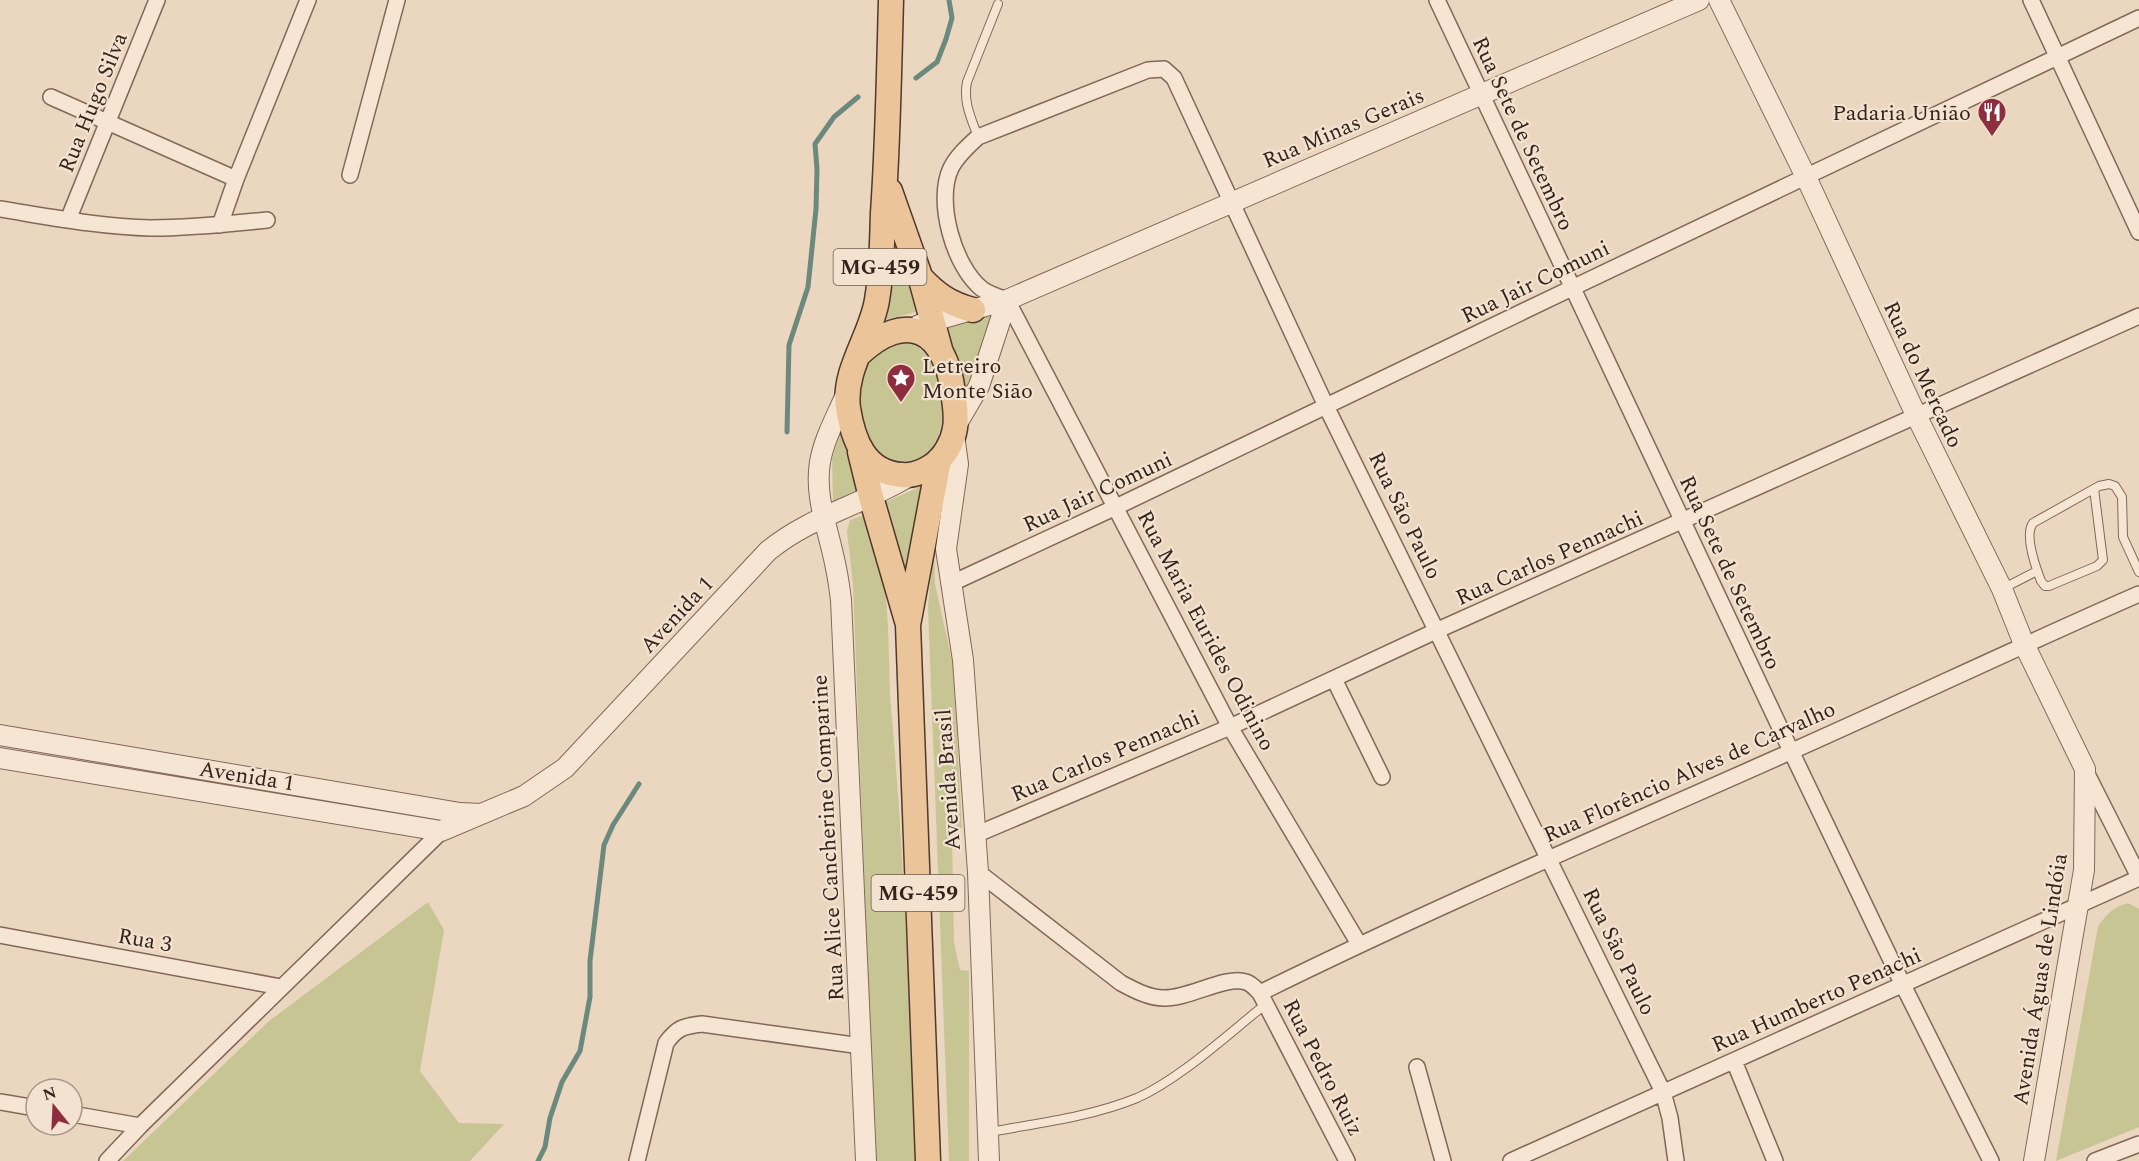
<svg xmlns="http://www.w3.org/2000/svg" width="2139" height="1161" viewBox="0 0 2139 1161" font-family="Spectral,serif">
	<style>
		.green { fill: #c8c595 }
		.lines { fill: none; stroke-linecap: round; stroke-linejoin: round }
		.stream { stroke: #6b8a7d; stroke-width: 5 }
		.service-casing { stroke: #826859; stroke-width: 10 }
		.minor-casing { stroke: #826859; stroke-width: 18 }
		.tertiary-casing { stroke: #826859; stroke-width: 22 }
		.primary-casing { stroke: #50382d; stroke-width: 27 }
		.service { stroke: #f6e5d2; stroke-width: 8 }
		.minor { stroke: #f6e5d2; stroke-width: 15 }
		.tertiary { stroke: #f6e5d2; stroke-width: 20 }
		.primary { stroke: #ecc499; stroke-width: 24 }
		.labels { text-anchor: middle; stroke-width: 4.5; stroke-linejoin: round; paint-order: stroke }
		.shield { fill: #f3e2cf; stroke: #6d5d52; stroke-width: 1.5 }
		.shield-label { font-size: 21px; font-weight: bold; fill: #33241d }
		.street-label { font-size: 22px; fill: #33241d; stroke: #f3e2cf }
		.poi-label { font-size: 22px; fill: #33241d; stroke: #f3e2cf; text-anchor: end }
	</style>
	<rect width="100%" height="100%" fill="#ebd6c0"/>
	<path class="green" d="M893,231L919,311L882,321Z
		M997,310L964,399L944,326Z
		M896,341H911C931,356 946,381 944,407C942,432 933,464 903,463C895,463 887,461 882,456C868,445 865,433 862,416C854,380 863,359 896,341Z
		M841,427L858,493L833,503L832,459Z
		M924,485L905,593L881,504Z
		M861,516L867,520L870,528C875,548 882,569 885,590C890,629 888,669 891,708C905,858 909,1010 915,1161H875L853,584L847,531L850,520Z
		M934,542L935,584L953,665L962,827L952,835L954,943L960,970L969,971V1161H949L928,606Z
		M428,902L444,930L420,1071L459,1123L504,1124L470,1161H123L269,1021Z
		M2128,903L2139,909V1127L2056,1161L2098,926C2107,914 2113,907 2128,903Z"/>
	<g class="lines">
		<path class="stream" d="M916,78L937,62L946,39L952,18L949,0
			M787,432L789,345L808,287L816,209L817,169L815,144L834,117L858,97
			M538,1161L545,1147L550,1118L562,1082L580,1051L590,997V961L604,845L613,825L639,784"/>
		<g class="service-casing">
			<path id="service" d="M978,137C971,118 963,102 967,82L998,4
				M2094,489L2103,560L2097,566L2049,586H2045L2041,581C2036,568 2024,535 2033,523L2099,486L2109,484L2115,486L2122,497L2123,537L2139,572
				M2002,589L2037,571
				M990,1132C1039,1123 1090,1117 1137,1098C1180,1079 1228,1034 1266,1004"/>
		</g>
		<g class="minor-casing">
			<path id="minor" d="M1437,0L1791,751L1903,985L1991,1161
				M2031,0L2139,232
				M51,97L236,179
				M350,175L397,0
				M0,209C50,217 101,227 151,228C190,228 229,224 267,220
				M68,220L157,0
				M220,225L236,179L308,0
				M950,584L1116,507L1572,288L2139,18
				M1334,679L1382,777
				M2085,770L2139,877
				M975,835L1230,727L1438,630L2139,316
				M978,872L1121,983C1134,990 1149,998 1164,998C1188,999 1226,975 1246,982C1252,984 1256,989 1260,993L1347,1161
				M0,935L281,987
				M1359,944L1230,727L1007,300C999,297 989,294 982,289C954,267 935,201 951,168C957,156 968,146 978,137L1148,70L1164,69L1174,78L1326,406L1663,1092L1670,1118L1676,1161
				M1260,993C1434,907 1613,831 1790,752C1907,700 2022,645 2139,594
				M1734,1061L1775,1161
				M1417,1067L1443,1161
				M0,1102L36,1108
				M72,1114L140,1126
				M107,1161L140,1126L448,825
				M637,1161L666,1043C677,1028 683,1026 702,1024L861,1046
				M1511,1161L2139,878
				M2095,1161L2139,1144"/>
		</g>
		<g class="tertiary-casing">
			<path id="tertiary" d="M1719,0L1806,177L1916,415L2002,589L2024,644L2085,769L2084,870L2034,1161
				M919,325L1007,300L1699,0
				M847,392C838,414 824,438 820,462C815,493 825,520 832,550C836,566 839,583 841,600L866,1161
				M955,427L979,386L1007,300
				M954,435L958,464L946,549L963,660L978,872L989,1161
				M0,735L460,813L481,814
				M0,758L441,831L524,796L565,768L768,551C812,515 863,505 911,475"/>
		</g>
		<g class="primary-casing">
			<path id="primary" d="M890,191L920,276L940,349
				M920,277C936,294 949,304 973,310
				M859,354C907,309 945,330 953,392C955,404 957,417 955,428C953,442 944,458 932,466C923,472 913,476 902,475C865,473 853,440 848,408C843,369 871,337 877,300C882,271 882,242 883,213C888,142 889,71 891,0
				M860,452L871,497L907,621
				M928,1161L908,625L939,460"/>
		</g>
		<use href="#service" class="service"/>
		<use href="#minor" class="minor"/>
		<use href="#tertiary" class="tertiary"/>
		<use href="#primary" class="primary"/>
	</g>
	<defs>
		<g id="restaurant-pin" transform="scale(1.5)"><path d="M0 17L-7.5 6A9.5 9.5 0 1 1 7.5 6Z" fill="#8e2d3e" stroke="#f3e2cf"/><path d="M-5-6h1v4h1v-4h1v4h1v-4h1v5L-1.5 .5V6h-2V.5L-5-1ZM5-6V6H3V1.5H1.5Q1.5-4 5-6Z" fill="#fff"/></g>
		<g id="sight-pin" transform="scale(1.5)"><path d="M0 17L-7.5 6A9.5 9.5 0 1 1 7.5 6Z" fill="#8e2d3e" stroke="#f3e2cf"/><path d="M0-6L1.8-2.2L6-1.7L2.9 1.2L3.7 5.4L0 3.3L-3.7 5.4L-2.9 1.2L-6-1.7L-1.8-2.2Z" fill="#fff"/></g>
	</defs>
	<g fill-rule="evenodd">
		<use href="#restaurant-pin" x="1992" y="112"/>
		<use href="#sight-pin" x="901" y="378"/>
	</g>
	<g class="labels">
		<g class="shield">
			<rect x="833.5" y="249" width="93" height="36" rx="4.5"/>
			<rect x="871.5" y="875" width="93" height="36" rx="4.5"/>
		</g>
		<g class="shield-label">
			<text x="880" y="274">MG-459</text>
			<text x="918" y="900">MG-459</text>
		</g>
		<g class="street-label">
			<text transform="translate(92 102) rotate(-68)" y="8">Rua Hugo Silva</text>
			<text transform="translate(1343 127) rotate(-23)" y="8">Rua Minas Gerais</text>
			<text transform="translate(1524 133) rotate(65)" y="8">Rua Sete de Setembro</text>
			<text transform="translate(1535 281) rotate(-26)" y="8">Rua Jair Comuni</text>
			<text transform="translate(1924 374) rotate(65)" y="8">Rua do Mercado</text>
			<text transform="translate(1097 491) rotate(-25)" y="8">Rua Jair Comuni</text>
			<text transform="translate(1406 515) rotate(64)" y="8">Rua São Paulo</text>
			<text transform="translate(1549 557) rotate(-24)" y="8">Rua Carlos Pennachi</text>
			<text transform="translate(1731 572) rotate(65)" y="8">Rua Sete de Setembro</text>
			<text transform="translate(676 614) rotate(-47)" y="8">Avenida 1</text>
			<text transform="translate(1207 630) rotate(62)" y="8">Rua Maria Eurides Odinino</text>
			<text transform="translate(1105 755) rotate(-23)" y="8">Rua Carlos Pennachi</text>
			<text transform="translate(1689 771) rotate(-24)" y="8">Rua Florêncio Alves de Carvalho</text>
			<text transform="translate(247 775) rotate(9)" y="8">Avenida 1</text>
			<text transform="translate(947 780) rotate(-94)" y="8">Avenida Brasil</text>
			<text transform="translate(827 838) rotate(-93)" y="8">Rua Alice Cancherine Comparine</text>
			<text transform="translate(145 939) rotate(10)" y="8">Rua 3</text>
			<text transform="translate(1620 951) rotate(64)" y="8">Rua São Paulo</text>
			<text transform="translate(2039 979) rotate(-81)" y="8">Avenida Águas de Lindóia</text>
			<text transform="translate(1816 999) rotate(-24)" y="8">Rua Humberto Penachi</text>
			<text transform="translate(1324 1067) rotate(63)" y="8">Rua Pedro Ruiz</text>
		</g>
		<g class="poi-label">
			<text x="1971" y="120">Padaria União</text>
			<text x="922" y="373" text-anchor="start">Letreiro<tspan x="922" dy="25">Monte Sião</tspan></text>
		</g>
	</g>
	<g transform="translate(54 1107) rotate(342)"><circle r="28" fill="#f3e2cf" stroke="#a69688" stroke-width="1.5"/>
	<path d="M0-4.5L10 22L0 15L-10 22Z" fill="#8e2d3e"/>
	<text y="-9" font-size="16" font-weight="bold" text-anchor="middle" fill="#33241d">N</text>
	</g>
</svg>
